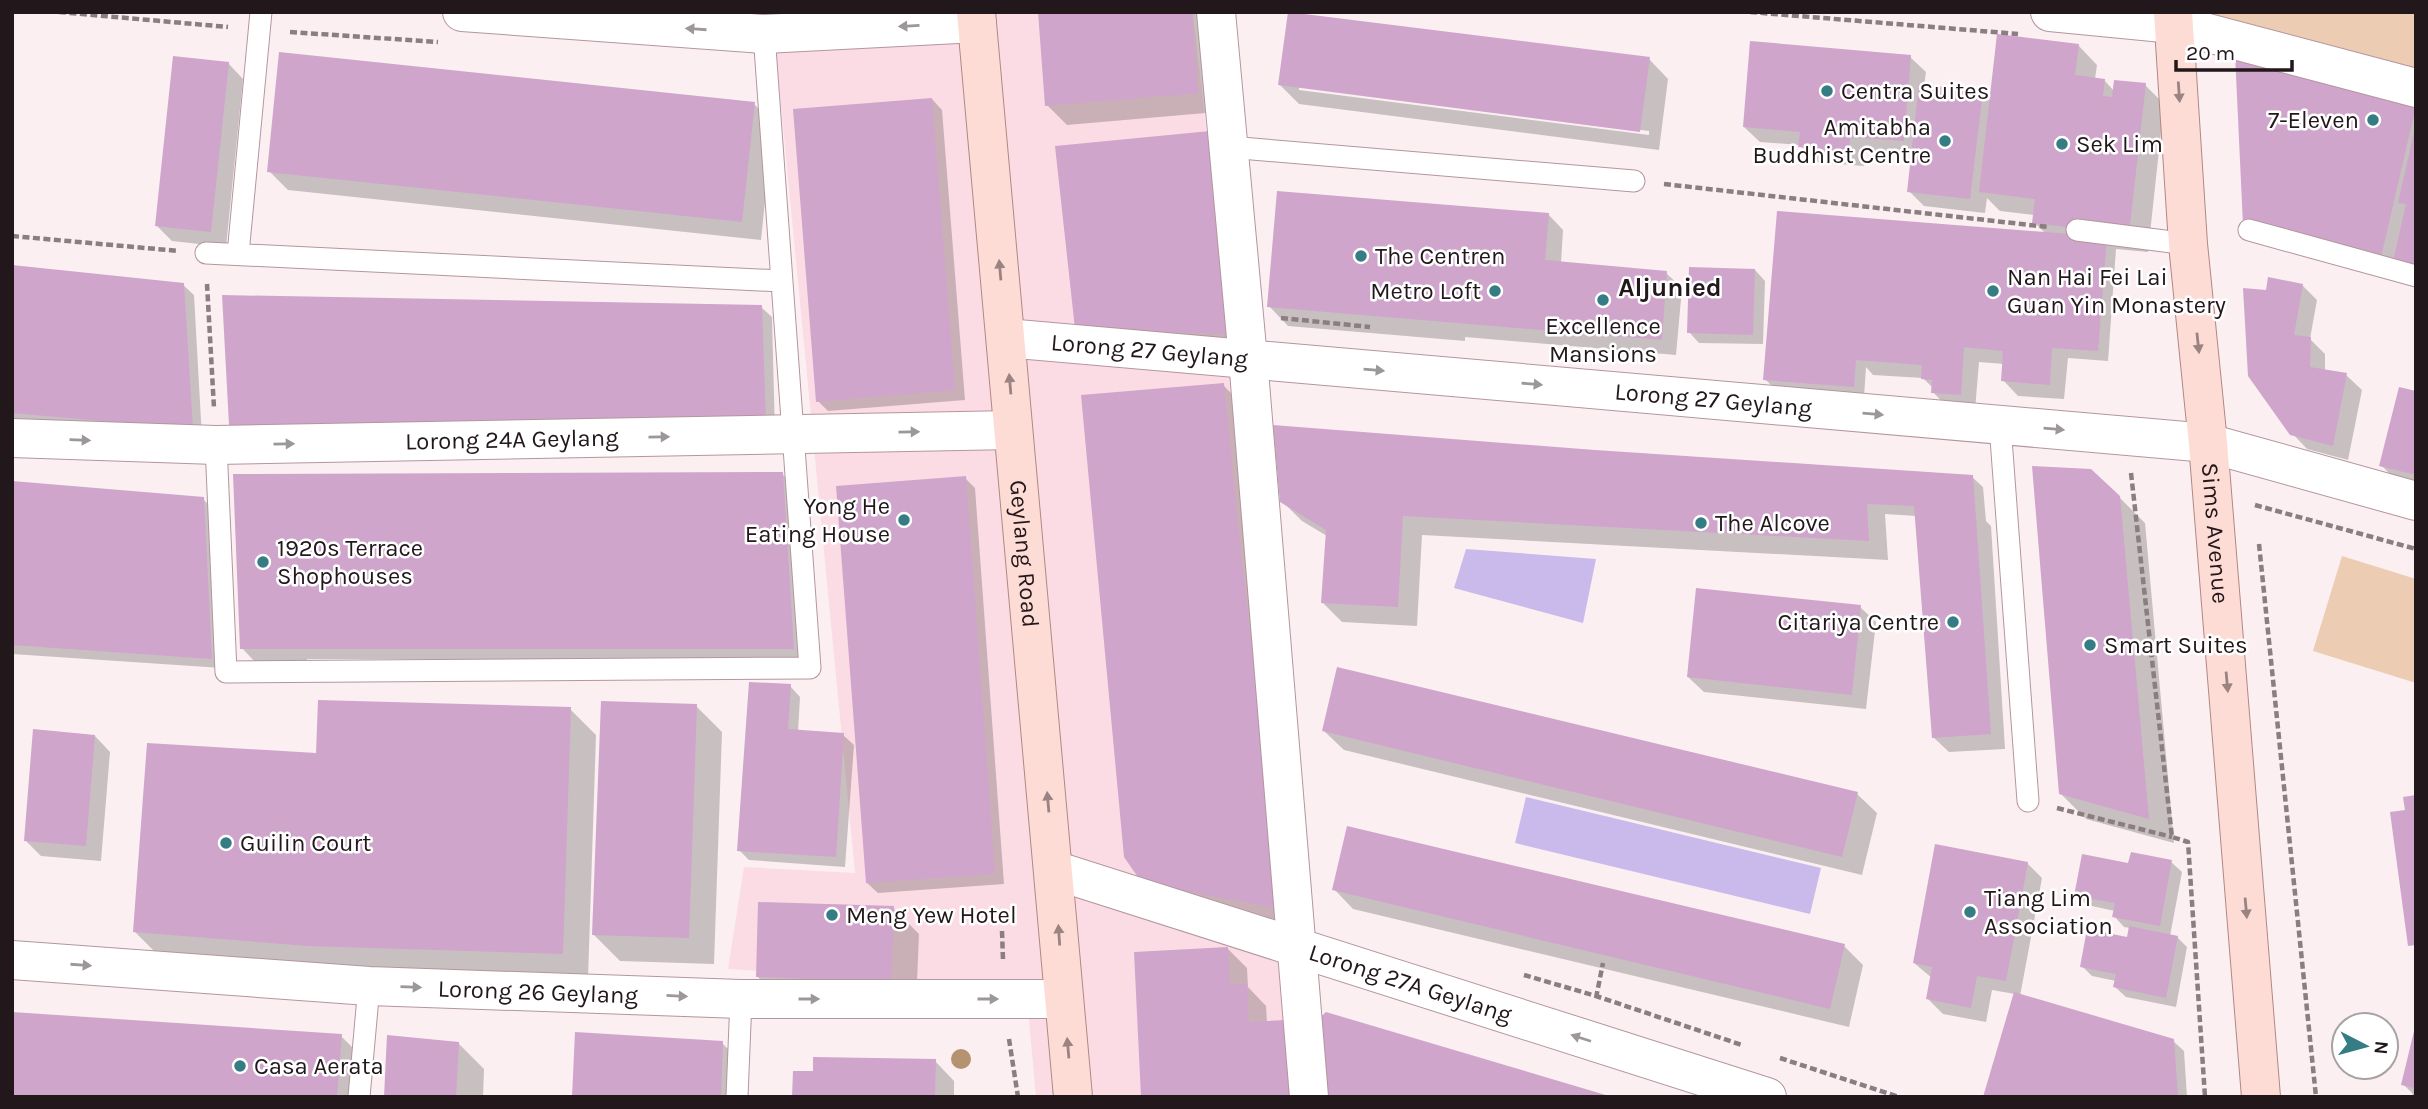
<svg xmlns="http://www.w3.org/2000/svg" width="2428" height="1109" viewBox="0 0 2428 1109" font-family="Karla,sans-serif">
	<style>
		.built { fill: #fcdce4 }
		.green { fill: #ecccb2 }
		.water { fill: #c9baeb }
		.shadow { fill: #0003; fill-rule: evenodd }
		.building { fill: #cfa5cb }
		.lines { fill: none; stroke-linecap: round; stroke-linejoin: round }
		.lane-casing { stroke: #b3969e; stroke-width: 23 }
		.street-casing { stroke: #b3969e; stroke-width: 40 }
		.primary-casing { stroke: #b08882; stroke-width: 40 }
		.path { stroke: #8a7e81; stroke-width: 4.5; stroke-dasharray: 7 3.5; stroke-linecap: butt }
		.lane { stroke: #fff; stroke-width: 21 }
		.street { stroke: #fff; stroke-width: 38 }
		.primary { stroke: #fedcd6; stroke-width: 38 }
		.tree { fill: #b59270 }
		.oneway { fill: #9c9798 }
		.oneway2 { fill: #9b8381 }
		.poi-dot { fill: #357c85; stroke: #fff; stroke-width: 2.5 }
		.labels { text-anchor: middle; stroke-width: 5; stroke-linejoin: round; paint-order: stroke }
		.poi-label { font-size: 24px; fill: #22171a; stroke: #fff; text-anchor: start }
		.street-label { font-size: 24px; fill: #22171a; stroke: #fff }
		.neighbourhood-label { font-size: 26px; font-weight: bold; fill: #22171a; stroke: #fff }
	</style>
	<rect width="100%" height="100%" fill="#fbeff2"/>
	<path class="built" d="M772,12H1193L1315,1097H1036L1026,988L728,969L744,867L855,873Z"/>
	<path class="green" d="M2173,12H2416V87Z
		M2342,556L2416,579V683L2313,651Z"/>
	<path class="water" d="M1466,549L1596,559L1583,623L1454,588Z
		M1526,797L1821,868L1810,914L1515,843Z"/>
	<path class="shadow" d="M1039,12H1209L1217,112L1067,125L1047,105Z
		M2078,45L2097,65L2095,79L2104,80L2114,91L2145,85L2164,104L2148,252L2116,249L2108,361L2068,358L2064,399L2018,396L2003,380L2004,364L1979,362L1975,410L1948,408L1933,392V388L1923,378L1873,375L1866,367L1864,397L1775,389L1765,379L2046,234L2034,222L2035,215L2000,211L1987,198L1985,213L1924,206L1909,191L1913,155L1865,151L1864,166L1815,162L1800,145L1760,142L1744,127L1910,57L1926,72L1924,86L1982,93L1991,101Z
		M1649,59L1668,79L1659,150L1299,104L1280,85ZM1299,86L1649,131V135L1299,90Z
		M228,63L243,79L226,247L172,241L157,226Z
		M2416,97V287L2264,244Z
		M932,99L942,110L965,400L828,411L818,401Z
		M754,104L773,123L761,240L288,190L269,171Z
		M1209,132L1249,352L1096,348Z
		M1548,214L1563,230L1561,263L1666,273L1682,288L1676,355L1465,337V341L1288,326L1269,306Z
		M12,267L183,285L194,295L202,438L12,421Z
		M1755,270L1765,281L1763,344L1699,343L1689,332Z
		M2302,285L2317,300L2310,339L2325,354V371L2346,375L2362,390L2348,460L2307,449L2292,433L2267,292Z
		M761,307L772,317L775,435L241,434L230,424Z
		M1223,385L1238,400L1299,927L1164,902L1125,856L1082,396Z
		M2416,393V489L2401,485L2381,465Z
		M1595,452L1972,477L1983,487L1986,521L1991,526L2005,749L1949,752L1933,737L1916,516L1885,514L1888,560L1422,535L1417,626L1342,622L1323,603L1327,536L1302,521L1282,501Z
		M782,474L798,489L808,663L768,659H307V664H257L242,648Z
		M965,478L975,488L1004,884L878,893L867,883Z
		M12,483L203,499L213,509L222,668L12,654Z
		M2119,497L2145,523L2174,843L2086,819L2060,793Z
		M1860,607L1876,622L1866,709L1704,692L1688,677Z
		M790,686L800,697L798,732L843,735L854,745L845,867L749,860L739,850Z
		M696,706L722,732L714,964L620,961L594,935Z
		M570,709L596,735L588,979L161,958L135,932L318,755Z
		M1324,731L1857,794L1877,813L1862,875L1344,750Z
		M95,736L110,752L101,861L41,856L26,841Z
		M2171,862L2182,872L2170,936L2177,937L2187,947L2176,1007L2126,997L2115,987L2116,981L2092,976L2082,966L2129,939L2130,928L2124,927L2114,916L2115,911L2087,905L2076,895L2130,865Z
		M2027,863L2042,878L2020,996L2173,1041L2184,1051L2187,1097H1984L2015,994L1992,990L1986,1022L1943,1014L1928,999L1932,978L1914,963Z
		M1334,889L1844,946L1863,965L1849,1027L1353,909Z
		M893,908L919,934L916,1007L783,1002L757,976Z
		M1227,948L1247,968L1248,987L1266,1006L1267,1023L1143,1097Z
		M2416,1030V1097L2403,1084Z
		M341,1036L372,1067L370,1097H12Z
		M458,1043L484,1069L483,1097H386Z
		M722,1043L748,1069L747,1097H574Z
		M935,1061L954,1081V1097H794Z"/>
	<path class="building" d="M1038,12H1192L1198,93L1045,106Z
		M1288,12L1650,57L1640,132L1278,85Z
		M1997,34L2079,44L2075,75L2105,79L2103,96L2112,97L2114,80L2146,83L2129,234L2032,223L2035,199L1979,192Z
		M1750,41L1911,55L1904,141L1850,137L1849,151L1798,147L1800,132L1743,127Z
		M279,52L755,102L742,222L267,172Z
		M2235,54L2416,106L2381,257L2243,225Z
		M173,56L229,62L211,232L155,226Z
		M1919,84L1983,91L1970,199L1907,192Z
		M932,98L955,390L816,402L793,109Z
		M2415,128H2416V272L2392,267L2406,204L2398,203Z
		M1210,131L1230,334L1075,329L1055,146Z
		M1277,191L1549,213L1545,260L1667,271L1662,340L1267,307Z
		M1777,211L2107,237L2098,351L2052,348L2050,385L2001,381L2003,351L1964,347L1961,395L1931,393L1932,380L1921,379L1922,365L1856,360L1854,387L1763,380Z
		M12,265L184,283L193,429L12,413Z
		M1689,267L1755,269L1753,335L1687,333Z
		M2268,277L2303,284L2294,335L2311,337L2310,367L2347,373L2333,446L2290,435L2248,376L2243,288L2266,290Z
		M222,295L762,305L766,425H229Z
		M1224,383L1239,535L1281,909L1142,883L1124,857L1081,395Z
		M2399,387L2416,391V475L2379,466Z
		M1273,425L1595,450L1973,475L1991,734L1932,738L1914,506L1867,504L1869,541L1403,516L1398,607L1321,603L1326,530L1280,502Z
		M2032,466L2091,469L2120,496L2149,819L2059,794Z
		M783,472L794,649H240L233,474Z
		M966,476L995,874L866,883L836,486Z
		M12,481L204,497L212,659L12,645Z
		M1696,588L1861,605L1852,695L1687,677Z
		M1337,667L1858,792L1842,857L1322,731Z
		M749,682L791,684L788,729L844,733L836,857L737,851Z
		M318,700L571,707L563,954L308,946L133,932L147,743L316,753Z
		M601,701L697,704L689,938L592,935Z
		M33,729L95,735L86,846L24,841Z
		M2416,795V945L2408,946L2390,812L2405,810L2403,797Z
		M1347,826L1845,944L1830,1009L1332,890Z
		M1935,844L2028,862L2006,981L1977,976L1971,1008L1926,999L1932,967L1913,963Z
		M2131,852L2172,860L2160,926L2112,917L2115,903L2074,896L2082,854L2128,863Z
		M758,902L894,906L891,982L756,977Z
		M2129,926L2178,936L2166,998L2113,987L2116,974L2080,967L2087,929L2127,937Z
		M1228,947L1230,985L1247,984L1249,1022L1286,1020L1290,1097H1141L1134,952Z
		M2014,992L2174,1039L2178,1097H1983Z
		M12,1012L342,1034L337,1097H12Z
		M1326,1012L1609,1096V1097H1323L1317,1020Z
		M2415,1027L2416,1097H2412L2414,1088L2401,1085Z
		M575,1032L723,1041L721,1097H572Z
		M387,1035L459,1042L456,1097H384Z
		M813,1057L936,1059L935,1097H792L793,1071H813Z"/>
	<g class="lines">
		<g class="lane-casing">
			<path id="lane" d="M1229,147L1634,181
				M2077,230L2188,244
				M2249,230L2416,276
				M206,253L781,281
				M238,254L261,12
				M2000,425L2028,801
				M216,445L226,672L810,668L764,34
				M359,1097L369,986
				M737,1097L741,999"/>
		</g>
		<g class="street-casing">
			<g id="street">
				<path d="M462,12L764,34L977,23"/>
				<path d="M1216,12L1248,359L1309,1097"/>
				<path d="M2050,12L2174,24L2416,88"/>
				<path id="s1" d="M1006,338L2208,443L2416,501"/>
				<path id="s2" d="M12,438L216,445L1013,430"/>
				<path id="s3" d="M1054,870L1767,1097"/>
				<path id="s4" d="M12,960L369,986L741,999H1064"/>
			</g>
		</g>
		<g class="primary-casing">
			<g id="primary">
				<path id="s5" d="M976,12L1073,1097"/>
				<path id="s6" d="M2173,12L2188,244L2208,443L2261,1097"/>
			</g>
		</g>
		<path class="path" d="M59,12L228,27
			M1750,12L2018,34
			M290,32L438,42
			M1664,184L2048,227
			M12,236L179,251
			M207,284L214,408
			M1281,318L1370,327
			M2131,473L2172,837L2188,842L2205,1097
			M2255,505L2416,549
			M2259,544L2316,1097
			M2057,808L2172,837
			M1002,931L1003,960
			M1524,975L1596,996L1742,1045
			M1596,998L1603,963
			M1009,1039L1018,1097
			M1780,1058L1899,1097"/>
		<use href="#lane" class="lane"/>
		<use href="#street" class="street"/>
		<use href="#primary" class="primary"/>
	</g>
	<circle class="tree" cx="961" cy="1059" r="10"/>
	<defs><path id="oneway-solid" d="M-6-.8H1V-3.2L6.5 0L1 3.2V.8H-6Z" transform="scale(1.75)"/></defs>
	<g class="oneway">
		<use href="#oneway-solid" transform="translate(909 26) rotate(177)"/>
		<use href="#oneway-solid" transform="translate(696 29) rotate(-176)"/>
		<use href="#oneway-solid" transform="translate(1374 370) rotate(5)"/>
		<use href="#oneway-solid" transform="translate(1532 384) rotate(5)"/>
		<use href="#oneway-solid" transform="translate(1873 414) rotate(5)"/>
		<use href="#oneway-solid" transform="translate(2054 429) rotate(5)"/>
		<use href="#oneway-solid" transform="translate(909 432) rotate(-1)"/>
		<use href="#oneway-solid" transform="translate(659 437) rotate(-1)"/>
		<use href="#oneway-solid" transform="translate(80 440) rotate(2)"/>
		<use href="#oneway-solid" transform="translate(284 444) rotate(-1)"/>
		<use href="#oneway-solid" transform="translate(81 965) rotate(4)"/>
		<use href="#oneway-solid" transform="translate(411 987) rotate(2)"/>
		<use href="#oneway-solid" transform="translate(677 996) rotate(3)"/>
		<use href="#oneway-solid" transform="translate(809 999)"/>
		<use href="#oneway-solid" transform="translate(988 999)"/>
		<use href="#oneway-solid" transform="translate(1581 1038) rotate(-162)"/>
	</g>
	<g class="oneway2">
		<use href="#oneway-solid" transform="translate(2179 92) rotate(86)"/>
		<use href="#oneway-solid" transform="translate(1000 270) rotate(-95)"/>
		<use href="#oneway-solid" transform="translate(2198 343) rotate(84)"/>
		<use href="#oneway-solid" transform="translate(1010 384) rotate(-95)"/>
		<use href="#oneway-solid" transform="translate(2227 682) rotate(85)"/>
		<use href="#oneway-solid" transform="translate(1048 802) rotate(-95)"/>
		<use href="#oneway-solid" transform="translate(2246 908) rotate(85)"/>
		<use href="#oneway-solid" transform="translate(1059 935) rotate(-94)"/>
		<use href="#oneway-solid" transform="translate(1068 1048) rotate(-95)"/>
	</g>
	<g class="poi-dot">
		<circle cx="1827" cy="91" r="7"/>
		<circle cx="2373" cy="120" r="7"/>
		<circle cx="1945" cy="141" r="7"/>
		<circle cx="2062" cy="144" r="7"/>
		<circle cx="1361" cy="256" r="7"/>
		<circle cx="1495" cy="291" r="7"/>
		<circle cx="1993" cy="291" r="7"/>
		<circle cx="1603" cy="300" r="7"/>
		<circle cx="904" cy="520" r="7"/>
		<circle cx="1701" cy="523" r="7"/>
		<circle cx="263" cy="562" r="7"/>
		<circle cx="1953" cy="622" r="7"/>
		<circle cx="2090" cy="645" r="7"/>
		<circle cx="226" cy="843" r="7"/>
		<circle cx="1970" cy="912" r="7"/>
		<circle cx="832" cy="915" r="7"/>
		<circle cx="240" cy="1066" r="7"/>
	</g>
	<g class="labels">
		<g class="poi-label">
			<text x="1841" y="99">Centra Suites</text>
			<text x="2359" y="128" text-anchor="end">7-Eleven</text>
			<text x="1931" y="135" text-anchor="end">Amitabha<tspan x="1931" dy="28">Buddhist Centre</tspan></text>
			<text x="2076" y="152">Sek Lim</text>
			<text x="1375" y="264">The Centren</text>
			<text x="2007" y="285">Nan Hai Fei Lai<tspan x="2007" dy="28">Guan Yin Monastery</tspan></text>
			<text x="1481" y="299" text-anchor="end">Metro Loft</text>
			<text x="1603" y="334" text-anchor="middle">Excellence<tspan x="1603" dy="28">Mansions</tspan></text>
			<text x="890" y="514" text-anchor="end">Yong He<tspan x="890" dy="28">Eating House</tspan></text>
			<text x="1715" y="531">The Alcove</text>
			<text x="277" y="556">1920s Terrace<tspan x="277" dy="28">Shophouses</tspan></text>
			<text x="1939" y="630" text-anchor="end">Citariya Centre</text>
			<text x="2104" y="653">Smart Suites</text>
			<text x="240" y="851">Guilin Court</text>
			<text x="1984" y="906">Tiang Lim<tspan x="1984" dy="28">Association</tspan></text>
			<text x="846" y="923">Meng Yew Hotel</text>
			<text x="254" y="1074">Casa Aerata</text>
		</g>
		<g class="street-label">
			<text dy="8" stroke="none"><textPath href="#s1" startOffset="144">Lorong 27 Geylang</textPath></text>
			<text dy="8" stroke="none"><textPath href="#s1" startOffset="710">Lorong 27 Geylang</textPath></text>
			<text dy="8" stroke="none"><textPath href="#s2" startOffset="500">Lorong 24A Geylang</textPath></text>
			<text dy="8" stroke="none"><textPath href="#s6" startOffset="523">Sims Avenue</textPath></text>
			<text dy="8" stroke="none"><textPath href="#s5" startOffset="544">Geylang Road</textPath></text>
			<text dy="8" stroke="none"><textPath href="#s3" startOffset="374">Lorong 27A Geylang</textPath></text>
			<text dy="8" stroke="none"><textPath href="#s4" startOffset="527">Lorong 26 Geylang</textPath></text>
		</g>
		<g class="neighbourhood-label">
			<text x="1670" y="296">Aljunied</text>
		</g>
	</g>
	<rect width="2428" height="1109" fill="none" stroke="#22171a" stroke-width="28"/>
	<g transform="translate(2365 1046) rotate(96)"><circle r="33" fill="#ffffff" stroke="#a7a2a3" stroke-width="2"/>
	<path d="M0-5L12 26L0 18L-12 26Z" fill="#357c85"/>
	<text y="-10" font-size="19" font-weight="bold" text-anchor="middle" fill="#22171a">N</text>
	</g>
	<path d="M2176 60v10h116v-10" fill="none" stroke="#22171a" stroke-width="3.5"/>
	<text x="2186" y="60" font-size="21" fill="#22171a" stroke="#ffffff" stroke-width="5" paint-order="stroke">20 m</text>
</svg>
